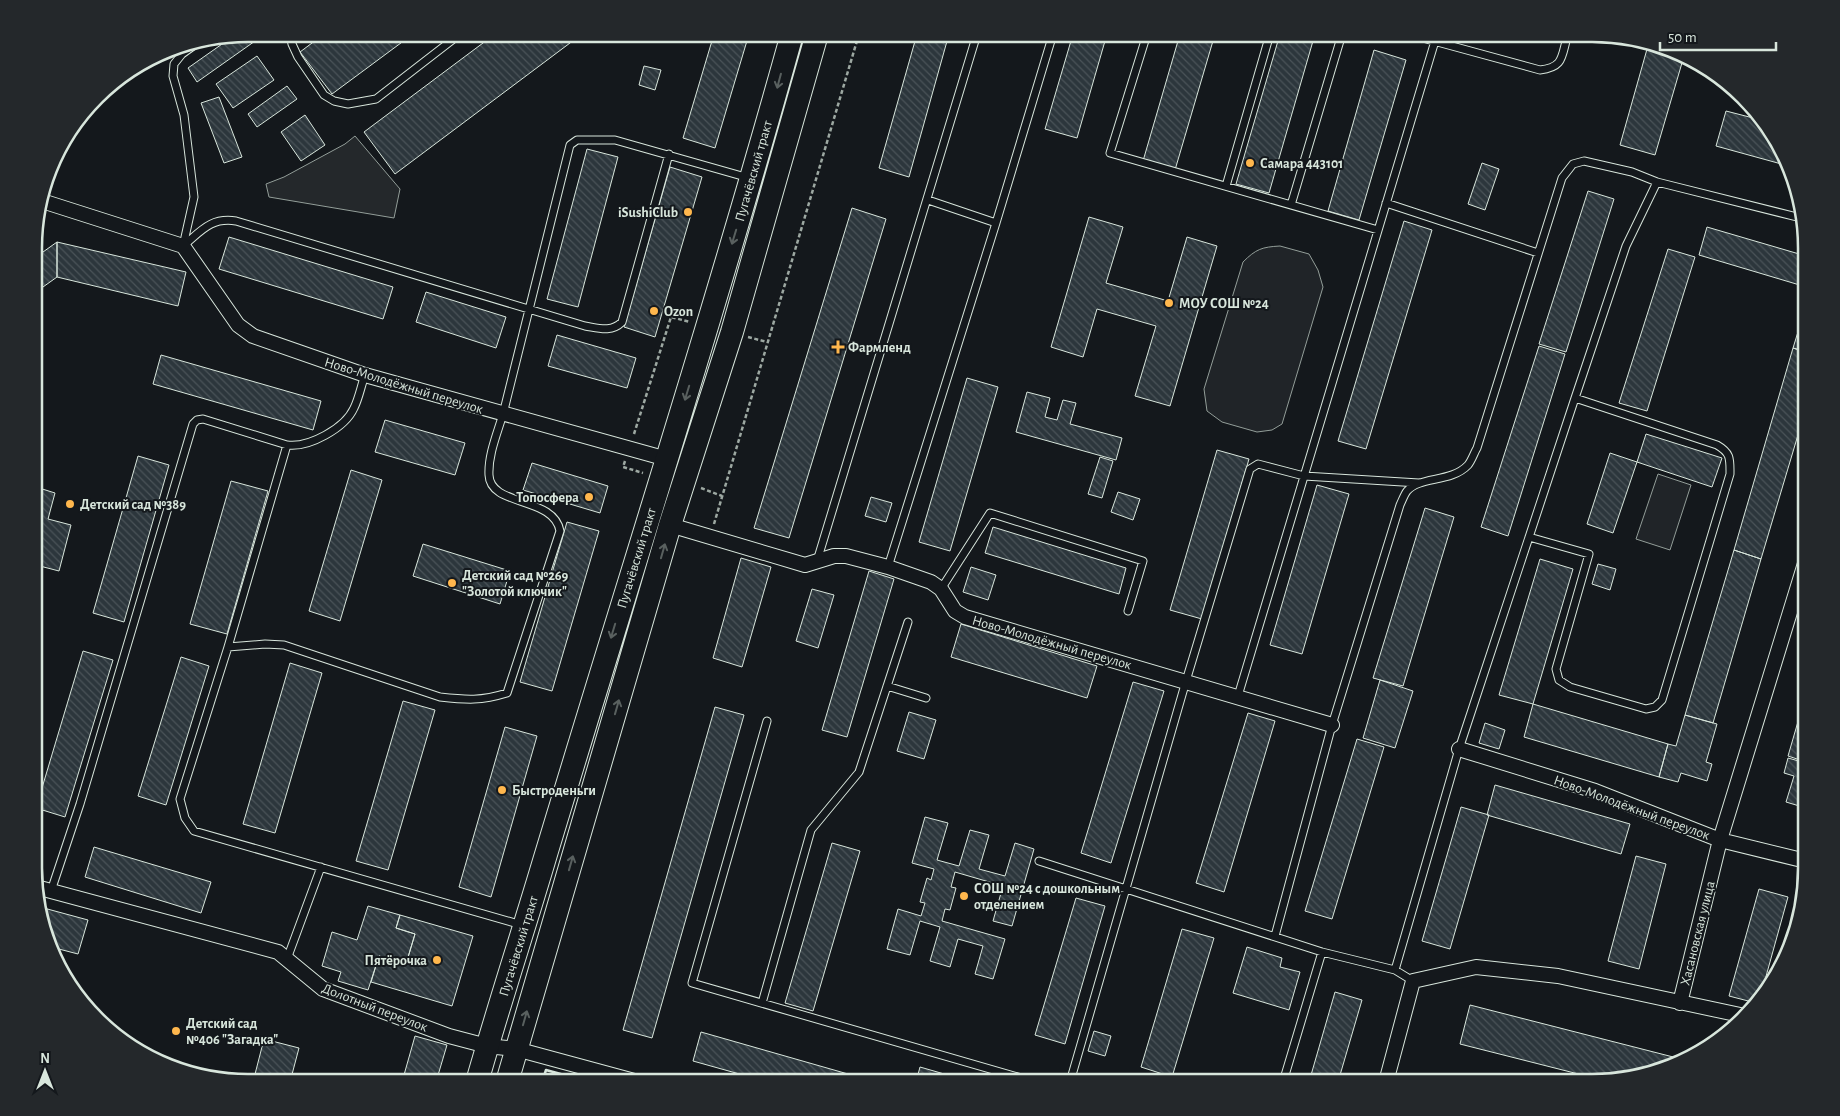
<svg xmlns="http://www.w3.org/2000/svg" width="1840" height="1116" viewBox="0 0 1840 1116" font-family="'Alegreya Sans',sans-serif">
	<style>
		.pitch { fill: #202428; stroke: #939e99 }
		.parking { fill: #24282b; stroke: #939e99 }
		.building { fill: url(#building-back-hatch); stroke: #d8e6dc }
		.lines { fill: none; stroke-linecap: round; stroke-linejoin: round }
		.lane-casing { stroke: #d8e6dc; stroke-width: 9 }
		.street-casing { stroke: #d8e6dc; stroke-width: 16 }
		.primary-casing { stroke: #d8e6dc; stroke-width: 24 }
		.path { stroke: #9da8a2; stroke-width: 2.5; stroke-dasharray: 4 2.5; stroke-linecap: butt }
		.lane { stroke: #14181c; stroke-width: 7 }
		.street { stroke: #14181c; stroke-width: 14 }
		.primary { stroke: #14181c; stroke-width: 22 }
		.wall { stroke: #d8e6dc; stroke-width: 2.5 }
		.oneway { stroke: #59605f }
		.poi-dot { fill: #ffb74d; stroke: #14181c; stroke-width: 2 }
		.labels { text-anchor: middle; stroke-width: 4; stroke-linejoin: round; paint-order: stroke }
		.poi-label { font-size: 14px; font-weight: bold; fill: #d8e6dc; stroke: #14181c; text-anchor: start }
		.street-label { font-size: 14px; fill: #d8e6dc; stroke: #14181c }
		.rim { fill: none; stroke: #d8e6dc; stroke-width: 2.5 }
	</style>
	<defs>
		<pattern id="building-back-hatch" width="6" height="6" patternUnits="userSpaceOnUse" patternTransform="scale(1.25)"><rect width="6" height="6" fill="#2c363c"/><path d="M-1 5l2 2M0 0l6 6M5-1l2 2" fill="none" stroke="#4a5358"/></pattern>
	</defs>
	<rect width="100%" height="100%" fill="#14181c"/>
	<path class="pitch" d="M1280,246L1309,254L1318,270L1323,287L1282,424L1272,430L1257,432L1222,422L1207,411L1204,389L1243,262C1256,249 1262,247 1280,246Z
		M1658,474L1691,485L1670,550L1636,539Z"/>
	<path class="parking" d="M355,136L400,189L394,218L269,197L266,184L284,177L345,144Z"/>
	<path class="building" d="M249,34H265L197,82L188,68L232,37Z
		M324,34H413L332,94L300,52Z
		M495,34H582L395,174L364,132Z
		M714,34H749L715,148L683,138Z
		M917,34H949L909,177L879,168Z
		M1073,34H1107L1077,138L1045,129Z
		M1180,34H1215L1175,170L1143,161Z
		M1280,34H1315L1269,193L1236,184Z
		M1478,34H1510L1507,42Z
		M1649,42L1684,56L1655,155L1620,145Z
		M1374,50L1406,60L1359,220L1328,211Z
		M257,56L274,80L233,108L216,84Z
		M644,66L661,70L655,90L639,85Z
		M287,86L297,99L257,127L248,114Z
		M219,97L242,157L224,163L201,103Z
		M1726,111L1761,120L1777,141L1785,165L1716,146Z
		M305,115L325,145L301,161L281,132Z
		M587,149L618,157L578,307L547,299Z
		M1482,163L1499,169L1485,210L1468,204Z
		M670,167L702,177L655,337L624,327Z
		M1588,191L1614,199L1566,352L1539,344Z
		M852,208L886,219L789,538L754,528Z
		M1089,217L1123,227L1106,283L1168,301L1187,237L1217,246L1170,406L1135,396L1156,326L1097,309L1083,357L1051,347Z
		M1404,221L1432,230L1366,449L1338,441Z
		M1707,227L1806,256V276L1803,286L1699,255Z
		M229,237L393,287L383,319L219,269Z
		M57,242L186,272L178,306L57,277Z
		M57,242V277L36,292V257Z
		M1668,249L1695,257L1647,411L1619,403Z
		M426,292L506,317L496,348L416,322Z
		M1806,306V352L1793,348Z
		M557,335L636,358L627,388L548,366Z
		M1539,346L1565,354L1508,536L1481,527Z
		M1793,348L1806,352V408L1761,559L1734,550Z
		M161,355L321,401L313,430L153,384Z
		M967,378L998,387L950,551L919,542Z
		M1027,392L1050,398L1045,417L1057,420L1063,400L1076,403L1070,424L1122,438L1116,460L1016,432Z
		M385,420L465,443L455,475L375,452Z
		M1646,434L1722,458L1712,487L1637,462Z
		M1217,450L1249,459L1202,619L1170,610Z
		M1610,453L1637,462L1613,533L1587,524Z
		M138,456L169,465L124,622L93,613Z
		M1100,457L1113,461L1102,498L1088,494Z
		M532,463L608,486L600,513L523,490Z
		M351,470L382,480L340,621L309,611Z
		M231,481L268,491L227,634L190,624Z
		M1317,485L1349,494L1302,654L1270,645Z
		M36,487L55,493L48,519L71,525L59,571L36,565V556L41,536L36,534Z
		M1118,492L1140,499L1133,520L1111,512Z
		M871,497L892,503L886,522L865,516Z
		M1425,508L1454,517L1403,686L1373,678Z
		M567,522L599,531L552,691L520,682Z
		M993,527L1126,568L1119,594L985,553Z
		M423,544L510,571L500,604L413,576Z
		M1734,550L1761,559L1713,723L1685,715Z
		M741,558L771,567L742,667L713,658Z
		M1540,559L1573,569L1533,704L1499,695Z
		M1598,564L1616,569L1610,590L1592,584Z
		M971,567L996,575L988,600L963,592Z
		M869,571L894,579L847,737L822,730Z
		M812,589L834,595L818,648L796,641Z
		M961,624L1097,666L1087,698L951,657Z
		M83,651L113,660L65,817L36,808Z
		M181,657L209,666L166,805L138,796Z
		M290,663L322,673L275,833L243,824Z
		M1380,680L1413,691L1395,748L1363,738Z
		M1133,682L1164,691L1111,863L1081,853Z
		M1806,694V762L1788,756Z
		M403,701L435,710L388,870L356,861Z
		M1533,704L1668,744L1659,777L1524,737Z
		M715,707L744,715L652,1038L623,1030Z
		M909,712L936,720L924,759L897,751Z
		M1248,713L1275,721L1224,892L1196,883Z
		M1685,715L1717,724L1706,762L1712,764L1707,781L1681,773L1678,782L1659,777L1668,744L1676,746Z
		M1485,723L1505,730L1499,749L1479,743Z
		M505,727L537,736L491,897L459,887Z
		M1357,739L1384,747L1332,919L1305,911Z
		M1788,758L1806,763V808L1786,802L1794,776L1784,773Z
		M1495,785L1630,824L1621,854L1487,815Z
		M1461,807L1489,815L1450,949L1422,941Z
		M925,817L948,823L937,860L959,866L970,830L989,835L979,869L1005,876L1015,843L1034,849L1012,926L993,921L1003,886L955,872L951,887L956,888L950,910L945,909L942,921L1005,939L993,979L975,974L983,946L958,939L950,967L930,961L940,927L920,921L910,955L887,949L898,909L921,916L925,903L920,902L927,878L931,880L934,869L912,863Z
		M832,843L860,851L813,1011L785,1003Z
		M94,847L211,882L201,913L85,877Z
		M1636,856L1666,864L1639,969L1608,961Z
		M1759,889L1788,897L1760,998L1756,1003L1729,996Z
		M1076,898L1105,906L1065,1044L1035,1035Z
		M368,906L400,915L396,928L415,934L406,964L379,956L368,990L338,981L341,972L322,966L332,932L357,940Z
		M40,907L88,920L78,954L55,948Z
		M400,915L473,936L452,1006L371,982L379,956L406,964L415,934L396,928Z
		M1182,929L1214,938L1172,1077L1141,1067Z
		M1247,947L1282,958L1280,967L1300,972L1289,1010L1233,993Z
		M1335,992L1362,1000L1338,1082H1309Z
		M1470,1005L1681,1059L1606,1081L1460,1044Z
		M1094,1031L1111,1036L1105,1056L1088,1051Z
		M701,1032L876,1082H768L693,1061Z
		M415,1036L447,1045L436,1082H402Z
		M264,1039L299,1048L290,1082H253Z
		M920,1067L972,1082H916Z
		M1451,1077L1467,1082H1450Z"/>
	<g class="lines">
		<g class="lane-casing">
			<path id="lane" d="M290,34L292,44L298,57L324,95L334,101L348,104L376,99L460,34
				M1147,34L1110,153L1378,230
				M1408,34L1540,70C1565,67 1561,56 1568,34
				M1226,186L1270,34
				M928,200L996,223
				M1386,203L1538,253
				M1291,205L1342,34
				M183,246C201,231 211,217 236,221L585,326C598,328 611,333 622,322L669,154
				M183,246L194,197L184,115L173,76L174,64L182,54L196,44
				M365,375C361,386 359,398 354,408C345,428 309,448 287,445L228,647L180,799L185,818L194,831L522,925
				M1529,537L1589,554L1556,669L1559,680L1570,687L1646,709L1655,707L1662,700L1730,474C1730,459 1731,453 1717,445L1575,398
				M817,561L977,34
				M888,567L996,223L1053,34
				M941,589L990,513L1143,561L1128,611
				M228,647L265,644L284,645L440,697C467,700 481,701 507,693L560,531C554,496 490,507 489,475C488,455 497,434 503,414L570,145L577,140H615L749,178
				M887,686L926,698
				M1238,696L1435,41
				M767,721L692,983L1035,1082
				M1039,861L1322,952L1395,970L1413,981
				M51,891L80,804L193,424L197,420L203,419L287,445
				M1275,936L1332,725L1400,505C1402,501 1404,495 1407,491C1420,476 1451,483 1468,465C1472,460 1474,453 1477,448L1562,178L1573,164L1584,161L1632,172L1657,182L1801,218
				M287,959L321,867
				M1395,970L1459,749L1575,398L1626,246L1657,182
				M762,1003L811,830L859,772L908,622
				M1070,1082L1186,681L1250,469L1258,464L1304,476L1419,483
				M1283,1082L1322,952"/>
		</g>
		<g class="street-casing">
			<path id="street" d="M42,201L183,246L238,325L253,336L365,375L667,459
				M670,525L805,565L834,556H846L888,567L931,582L941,589L955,611L965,617L1332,725
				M1459,749L1595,791L1720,840L1806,861
				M36,887L278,952L323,989L449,1036L487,1046L516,1049L638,1082
				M1680,1003L1720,840L1806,560
				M1386,1082L1413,981L1476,967L1558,976L1745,1016"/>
		</g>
		<g class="primary-casing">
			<path id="primary" d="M477,1082C498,1008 522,935 544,861C627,585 715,311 792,34
				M507,1082L670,525L732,332L817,34"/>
		</g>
		<path class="path" d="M748,337L767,342
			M634,434L671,317L690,322
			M625,461L623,467L643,473
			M701,488L722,496
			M714,524L859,34"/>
		<use href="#lane" class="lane"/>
		<use href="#street" class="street"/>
		<use href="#primary" class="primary"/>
		<path class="wall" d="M542,1082L546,1070L590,1082"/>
	</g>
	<defs><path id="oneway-shaft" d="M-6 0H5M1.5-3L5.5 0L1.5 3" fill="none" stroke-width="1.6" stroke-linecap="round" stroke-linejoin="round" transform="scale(1.25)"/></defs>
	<g class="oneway">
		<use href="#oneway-shaft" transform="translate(779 81) rotate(105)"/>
		<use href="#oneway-shaft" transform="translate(734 237) rotate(107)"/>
		<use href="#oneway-shaft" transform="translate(687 393) rotate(107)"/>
		<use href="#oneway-shaft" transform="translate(663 551) rotate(-74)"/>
		<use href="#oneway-shaft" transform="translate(613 631) rotate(107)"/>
		<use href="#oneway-shaft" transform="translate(617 707) rotate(-74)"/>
		<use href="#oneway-shaft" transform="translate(571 863) rotate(-74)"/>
		<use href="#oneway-shaft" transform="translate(525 1018) rotate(-74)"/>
	</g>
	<g class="poi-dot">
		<circle cx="1250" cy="163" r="5"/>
		<circle cx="688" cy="212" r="5"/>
		<circle cx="1169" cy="303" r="5"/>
		<circle cx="654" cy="311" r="5"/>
		<path d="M835.5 339.5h5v5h5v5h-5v5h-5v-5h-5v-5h5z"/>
		<circle cx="589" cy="497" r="5"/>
		<circle cx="70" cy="504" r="5"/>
		<circle cx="452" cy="583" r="5"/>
		<circle cx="502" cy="790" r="5"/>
		<circle cx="964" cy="896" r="5"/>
		<circle cx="437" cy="960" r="5"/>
		<circle cx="176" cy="1031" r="5"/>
	</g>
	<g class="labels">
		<g class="poi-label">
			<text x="1260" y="168">Самара 443101</text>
			<text x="678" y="217" text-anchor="end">iSushiClub</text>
			<text x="1179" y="308">МОУ СОШ №24</text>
			<text x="664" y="316">Ozon</text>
			<text x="848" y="352">Фармленд</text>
			<text x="579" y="502" text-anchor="end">Топосфера</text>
			<text x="80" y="509">Детский сад №389</text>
			<text x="462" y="580">Детский сад №269<tspan x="462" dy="16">"Золотой ключик"</tspan></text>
			<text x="512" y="795">Быстроденьги</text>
			<text x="974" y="893">СОШ №24 с дошкольным<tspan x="974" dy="16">отделением</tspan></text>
			<text x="427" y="965" text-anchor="end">Пятёрочка</text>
			<text x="186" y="1028">Детский сад<tspan x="186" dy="16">№406 "Загадка"</tspan></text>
		</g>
		<g class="street-label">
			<text transform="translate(753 171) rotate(-74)" y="5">Пугачёвский тракт</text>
			<text transform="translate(404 385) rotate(17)" y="5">Ново-Молодёжный переулок</text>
			<text transform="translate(636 558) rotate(-73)" y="5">Пугачёвский тракт</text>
			<text transform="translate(1052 642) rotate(16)" y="5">Ново-Молодёжный переулок</text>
			<text transform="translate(1632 807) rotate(20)" y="5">Ново-Молодёжный переулок</text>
			<text transform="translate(1697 933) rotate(-76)" y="5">Хасановская улица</text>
			<text transform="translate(518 946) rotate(-73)" y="5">Пугачёвский тракт</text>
			<text transform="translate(375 1007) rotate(21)" y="5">Долотный переулок</text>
		</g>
	</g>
	<path d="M0 0H1840V1116H0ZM248 42H1592A206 206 0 0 1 1798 248V868A206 206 0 0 1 1592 1074H248A206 206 0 0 1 42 868V248A206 206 0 0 1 248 42Z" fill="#24282b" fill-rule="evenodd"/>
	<path class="rim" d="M248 42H1592A206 206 0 0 1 1798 248V868A206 206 0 0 1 1592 1074H248A206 206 0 0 1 42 868V248A206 206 0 0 1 248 42Z"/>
	<g transform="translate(45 1071)" stroke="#14181c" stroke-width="4" paint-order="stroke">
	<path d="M0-4L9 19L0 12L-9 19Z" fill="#d8e6dc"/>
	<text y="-8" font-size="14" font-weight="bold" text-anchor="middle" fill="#d8e6dc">N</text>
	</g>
	<path d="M1660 42v8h116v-8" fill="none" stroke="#d8e6dc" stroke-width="2.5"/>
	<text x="1668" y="42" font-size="15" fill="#d8e6dc" stroke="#14181c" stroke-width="4" paint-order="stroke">50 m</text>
</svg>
